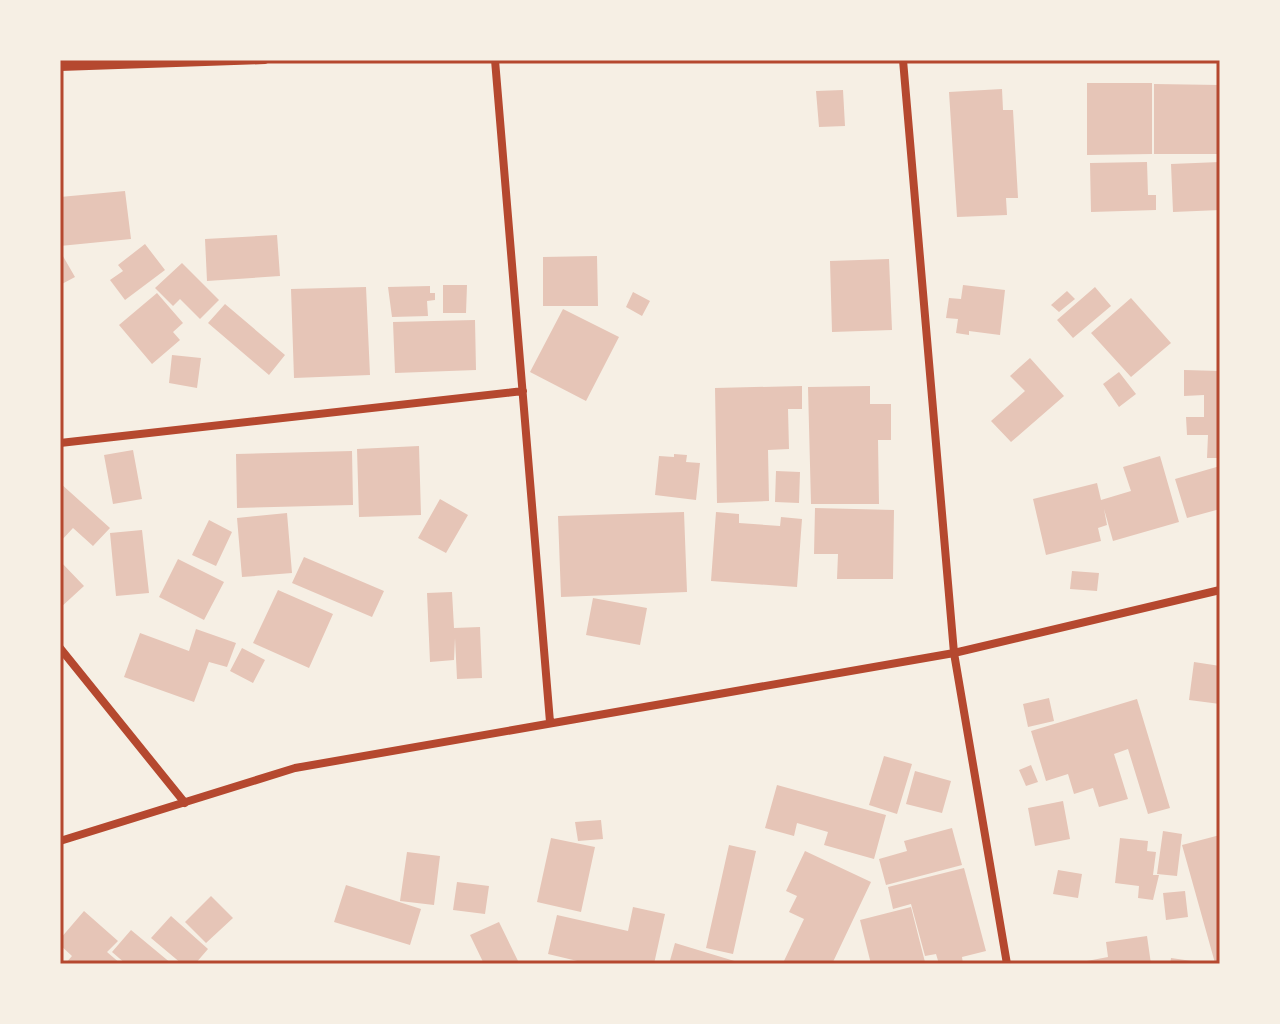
<svg xmlns="http://www.w3.org/2000/svg" width="1280" height="1024" viewBox="0 0 1280 1024" font-family="Cabin,sans-serif">
	<style>
		.building { fill: #e6c5b7 }
		.lines { fill: none; stroke-linecap: round; stroke-linejoin: round }
		.minor { stroke: #b5482f; stroke-width: 8 }
		.neatline { fill: none; stroke: #b5482f; stroke-width: 3 }
	</style>
	<rect width="100%" height="100%" fill="#f6efe4"/>
	<path class="building" d="M1087,83H1152V154L1087,155Z
		M1154,84L1220,85V154H1154Z
		M1002,89L1003,110H1013L1018,198H1006L1007,215L957,217L949,92Z
		M843,90L845,126L819,127L816,91Z
		M1147,162L1148,195H1156V210L1091,212L1090,163Z
		M1220,162V210L1173,212L1171,164Z
		M125,191L131,239L60,246V197Z
		M277,235L280,276L207,281L205,239Z
		M145,244L165,270L125,300L110,280L123,271L118,265Z
		M60,251L75,277L60,285Z
		M597,256L598,306H543V257Z
		M889,259L892,330L832,332L830,261Z
		M182,263L219,300L200,319L180,299L173,306L155,288Z
		M443,285H467L466,313H443Z
		M963,285L1005,290L1000,335L969,331V335L956,333L958,319L946,318L949,298L961,299Z
		M430,286V293H435V300L427,301L428,316L392,317L388,287Z
		M366,287L370,375L294,378L291,289Z
		M1095,287L1111,306L1073,338L1057,320Z
		M1067,291L1075,299L1059,312L1051,305Z
		M633,292L650,301L642,316L626,307Z
		M157,293L183,323L173,332L180,340L152,364L119,325Z
		M1131,298L1171,343L1131,377L1091,333Z
		M225,304L285,355L269,375L208,323Z
		M563,309L619,337L586,401L530,372Z
		M475,320L476,370L395,373L393,322Z
		M172,355L201,358L197,388L169,383Z
		M1030,358L1064,396L1011,442L991,421L1025,391L1010,376Z
		M1184,370L1220,371V458H1207L1208,435H1187L1186,417H1204V395L1184,396Z
		M1119,372L1136,394L1119,407L1103,384Z
		M802,386V409H788L789,449L768,450L769,501L717,503L715,388Z
		M870,386V404H891V440H878L879,504H811L808,387Z
		M419,446L421,515L359,517L357,449Z
		M133,450L142,499L113,504L104,455Z
		M352,451L353,505L237,508L236,454Z
		M674,454L687,455L686,462L700,463L696,500L655,495L659,456L674,457Z
		M1160,456L1179,522L1113,541L1104,509L1107,525L1098,528L1101,541L1046,555L1033,499L1097,483L1101,500L1131,491L1123,467Z
		M1220,466V509L1187,518L1175,479Z
		M776,471L800,472L799,503L775,502Z
		M60,483L110,528L93,546L73,528L60,542Z
		M440,499L468,515L446,553L418,538Z
		M815,508L894,510L893,579H837L838,554H814Z
		M684,512L687,592L561,597L558,516Z
		M716,512L739,514V523L780,526L781,517L802,519L797,587L711,581Z
		M287,513L292,573L242,577L237,518Z
		M209,520L232,532L216,566L192,555Z
		M142,530L149,593L116,596L110,533Z
		M304,557L384,591L372,617L292,583Z
		M178,559L224,582L204,620L159,597Z
		M60,561L84,586L60,608Z
		M1072,571L1099,573L1097,591L1070,589Z
		M278,590L333,614L309,668L253,643Z
		M452,592L454,628L480,627L482,678L457,679L455,638L454,660L430,662L427,593Z
		M593,598L647,608L640,645L586,635Z
		M196,629L236,643L227,667L209,662L194,702L124,677L140,633L189,651Z
		M242,648L265,660L253,683L230,671Z
		M1194,662L1220,666V704L1189,700Z
		M1049,698L1054,721L1028,727L1023,704Z
		M1137,699L1170,808L1148,814L1128,749L1114,754L1128,799L1099,807L1093,788L1074,794L1068,774L1046,781L1031,731Z
		M884,756L912,764L897,814L869,805Z
		M1031,765L1038,782L1026,786L1019,770Z
		M915,771L951,781L942,813L906,804Z
		M777,785L886,815L874,859L824,845L828,832L797,823L794,836L765,828Z
		M1063,801L1070,839L1035,846L1028,808Z
		M601,820L603,839L578,841L575,822Z
		M952,828L962,865L886,885L879,859L907,851L904,841Z
		M1163,831L1182,834L1177,876L1157,874Z
		M1220,835V961L1215,963L1182,845Z
		M551,838L595,847L581,912L537,902Z
		M1120,838L1148,841L1147,851L1156,852L1153,875H1159L1153,900L1138,898L1139,886L1115,883Z
		M729,845L756,851L733,954L706,948Z
		M805,851L871,882L832,964L783,963L804,919L789,912L797,896L786,891Z
		M407,852L440,856L434,905L400,901Z
		M964,868L986,951L962,957L963,964H939L936,954L925,956L911,904L893,909L888,887Z
		M1058,870L1082,874L1078,898L1053,894Z
		M457,882L489,886L485,914L453,910Z
		M346,885L421,909L410,945L334,922Z
		M1185,891L1188,917L1166,920L1163,893Z
		M211,896L233,918L206,943L185,922Z
		M633,907L665,914L654,964H590L548,954L557,915L628,931Z
		M911,907L925,962L871,964L860,920Z
		M84,911L118,941L107,952L121,964H65L72,956L60,945V939Z
		M171,916L208,949L195,964H182L151,938Z
		M499,922L519,963L517,964H484L470,935Z
		M131,930L172,964H126L112,952Z
		M1147,936L1151,964H1071L1108,957L1106,942Z
		M675,943L741,963V964H669Z
		M1171,958L1199,962V964H1170Z"/>
	<g class="lines">
		<path class="minor" d="M495,60L550,722
			M903,60L954,653L1007,964
			M60,67L265,60
			M60,443L523,391
			M60,648L185,803
			M60,841L295,768L954,653L1220,590"/>
	</g>
	<rect width="1280" height="1024" fill="none" stroke="#f6efe4" stroke-width="124"/>
	<rect x="62" y="62" width="1156" height="900" class="neatline"/>
</svg>
